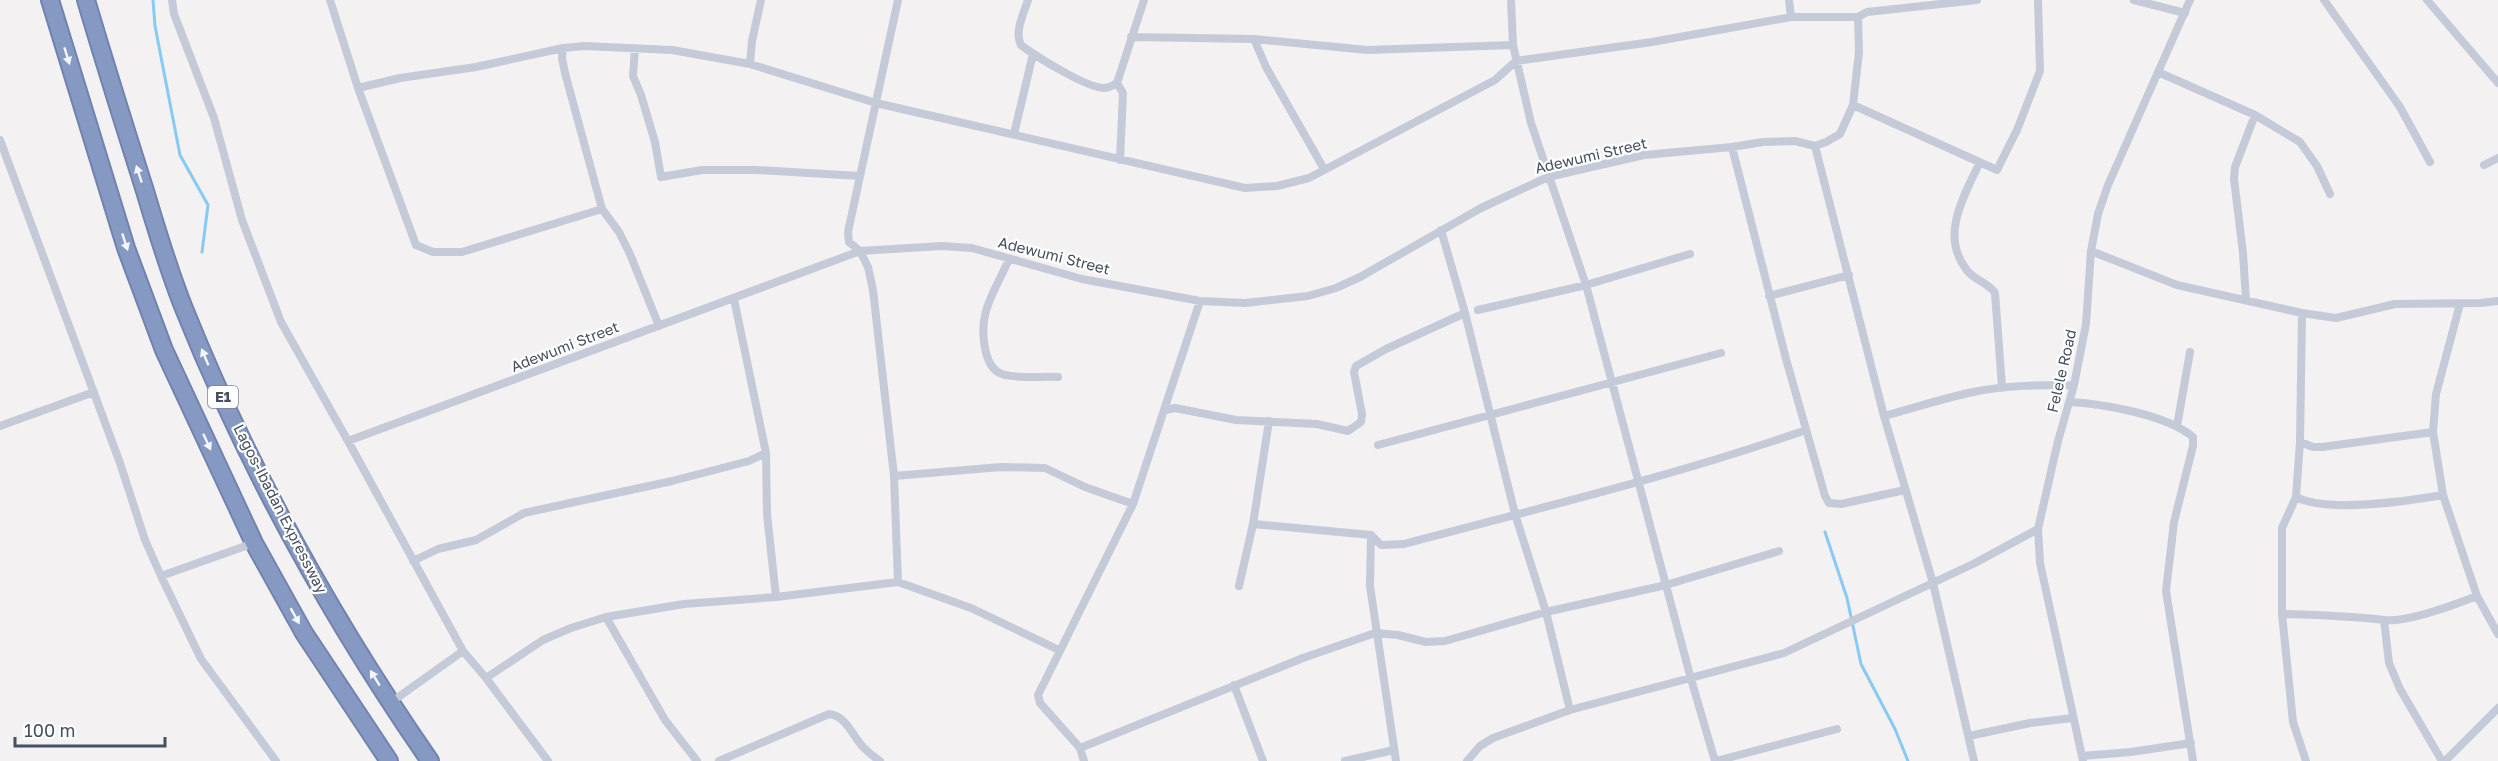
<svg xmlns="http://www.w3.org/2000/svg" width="2498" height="761" viewBox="0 0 2498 761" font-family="'Golos Text',sans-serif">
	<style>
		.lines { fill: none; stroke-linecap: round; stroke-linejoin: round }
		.stream { stroke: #87caf3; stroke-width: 3 }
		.motorway-casing { stroke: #7183af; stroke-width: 20 }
		.minor { stroke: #c4cad7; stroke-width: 8 }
		.motorway { stroke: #8699c3; stroke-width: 16 }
		.oneway { fill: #f3f5f9 }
		.labels { text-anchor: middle; stroke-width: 4.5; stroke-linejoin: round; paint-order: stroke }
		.shield { fill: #fff; stroke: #7e8490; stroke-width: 1.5 }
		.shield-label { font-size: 14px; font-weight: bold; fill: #475060 }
		.street-label { font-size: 15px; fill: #475060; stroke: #fff }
	</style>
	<rect width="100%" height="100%" fill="#f3f1f1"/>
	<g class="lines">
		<path class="stream" d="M153,0L155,26L180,155L208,205L202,252
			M1825,532L1847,598L1861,664L1895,729L1908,761"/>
		<g class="motorway-casing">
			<path id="motorway" d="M50,0L126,248L164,350L254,543L304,633L389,761
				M86,0C105,64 125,128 145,191C157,231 169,272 185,311C249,470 333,621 430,761"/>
		</g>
		<path class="minor" d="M172,0L174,14L214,118L242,220L281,322L348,441
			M330,0L358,88L416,245L433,252H462L602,209
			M1028,0C1024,13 1014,32 1021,45C1035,56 1087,88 1104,88C1109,88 1112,86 1117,83L1144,0
			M1511,0L1513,45L1531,123L1586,285L1691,679L1715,761
			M1789,0L1791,17
			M2134,0L2185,13
			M2324,0L2400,107L2430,162
			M2427,0L2498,83
			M1131,37L1254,39L1367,50L1513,45
			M1254,39L1266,67L1324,169
			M563,48L562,58L565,73L602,209L619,232L630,254L659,326
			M635,48L633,76L641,95L655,142L661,177L702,170H756L860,176
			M750,64L752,41L761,0
			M2158,72L2255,115L2300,142L2317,166L2330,194
			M1117,83L1123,93L1120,160
			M358,88L400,78L476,67L563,48L584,46L672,50L750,64L876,103L1245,188L1277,186L1309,178L1495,80L1516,61L1652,42L1791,17H1858
			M1853,105L1997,170L2017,130L2040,71L2038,0
			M1014,134L1033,54
			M0,140L120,463L145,540L161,576L201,659L276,761
			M1815,146L1884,416L1933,583L1974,761
			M1732,147L1786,359L1825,496L1829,503L1841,504L1905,490
			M1980,162C1964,196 1940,235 1966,269C1973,280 1988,282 1995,293L2002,387
			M2484,165L2498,158
			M1441,230L1465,313L1515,514L1546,612L1570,710
			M2091,251L2177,285L2302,313L2336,318L2395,304L2481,303L2498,301
			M1009,259C1002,276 991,293 986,311C981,328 982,367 1002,374C1016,379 1042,376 1058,377
			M1769,296L1849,275
			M734,299L766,453L767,514L776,597
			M2246,300L2243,253L2234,179L2235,167L2255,115
			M2460,304L2436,394L2433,432L2443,495L2477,596L2498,634
			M1478,310L1586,285L1690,254
			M2302,313L2300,442L2296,497L2282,528V614L2293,722L2306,761
			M2070,402C2105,404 2167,415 2193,437V446L2174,522L2166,591L2193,761
			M1165,410L1175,408L1236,420L1317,424L1348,431L1361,422L1362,414L1354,372L1356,366L1386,349L1465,313
			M1884,416C1914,408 1944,398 1973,392C2007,385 2040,385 2074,385
			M0,426L94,392
			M2177,426L2190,352
			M2300,442L2313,447H2322L2433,432
			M1378,445L1721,353
			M894,476L1001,467L1045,468L1085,487L1133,504
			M2296,497C2327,513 2408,501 2443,495
			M1253,524L1371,535L1381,545L1404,544C1539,508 1674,476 1806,430
			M1371,535L1370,586L1396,761
			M413,561L438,549L476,540L524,513L672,481L749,461L766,453
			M161,576L254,543
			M898,582L894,476L873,290L868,267L860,251L849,242L848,232L898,0
			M1239,586L1253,524L1269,421
			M2282,614C2316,615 2350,616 2384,620C2407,623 2454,605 2477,596
			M606,617L665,720L697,761
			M2384,620L2389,663L2400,689L2442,761
			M463,651L486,678L548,761
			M486,678L543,640L571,628L606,617L684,604L776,597L898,582L971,608L1059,650
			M1234,685L1263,761
			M390,703L463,651L348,441L860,251L942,246L972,248L1082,279L1200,301L1245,303L1308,296L1336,288L1360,277L1481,208L1548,177L1644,155L1732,147L1763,142L1795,141L1815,146L1826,142L1840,134L1853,105L1859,52L1858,17L1867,12L1977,0
			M1969,736L2030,723L2073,718
			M1080,748L1303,658L1375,633L1398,635L1426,642L1445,641L1546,612L1666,585L1779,551
			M2082,756L2131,752L2191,743
			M719,761L829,714C847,716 852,736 864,748C869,753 874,757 880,761
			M1084,761L1080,748L1040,703L1038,695L1133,504L1200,301
			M1345,761L1394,750
			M1467,761L1480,746L1493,738L1570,710L1784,653L1975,563L2038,529
			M1716,761L1837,729
			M2083,761L2040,563L2038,529L2058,441L2074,385L2086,324L2091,251L2098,214L2108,185L2190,0
			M2445,761L2498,708"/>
		<use href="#motorway" class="motorway"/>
	</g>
	<defs><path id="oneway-solid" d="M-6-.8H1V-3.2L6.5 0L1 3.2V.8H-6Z" transform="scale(1.5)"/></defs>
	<g class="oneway">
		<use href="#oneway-solid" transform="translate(67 56) rotate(73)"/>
		<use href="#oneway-solid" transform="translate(139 174) rotate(-108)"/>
		<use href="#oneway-solid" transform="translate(125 242) rotate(72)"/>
		<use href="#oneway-solid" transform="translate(205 357) rotate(-113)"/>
		<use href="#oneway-solid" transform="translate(207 442) rotate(65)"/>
		<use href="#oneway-solid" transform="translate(295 616) rotate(61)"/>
		<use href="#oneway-solid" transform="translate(375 678) rotate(-122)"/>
	</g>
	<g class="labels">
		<rect class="shield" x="208" y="386" width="30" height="22" rx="4.5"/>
		<g class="shield-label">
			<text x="223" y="402">E1</text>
		</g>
		<g class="street-label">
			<text transform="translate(1591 156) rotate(-13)" y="5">Adewumi Street</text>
			<text transform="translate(1054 256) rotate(14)" y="5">Adewumi Street</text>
			<text transform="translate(565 347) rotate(-21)" y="5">Adewumi Street</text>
			<text transform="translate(2062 371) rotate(-77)" y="5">Felele Road</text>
			<text transform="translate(280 509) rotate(63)" y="5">Lagos-Ibadan Expressway</text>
		</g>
	</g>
	<path d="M15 737v9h150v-9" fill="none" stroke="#475060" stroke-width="3"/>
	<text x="24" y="737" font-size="18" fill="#475060" stroke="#ffffff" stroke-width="4.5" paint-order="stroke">100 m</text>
</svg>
